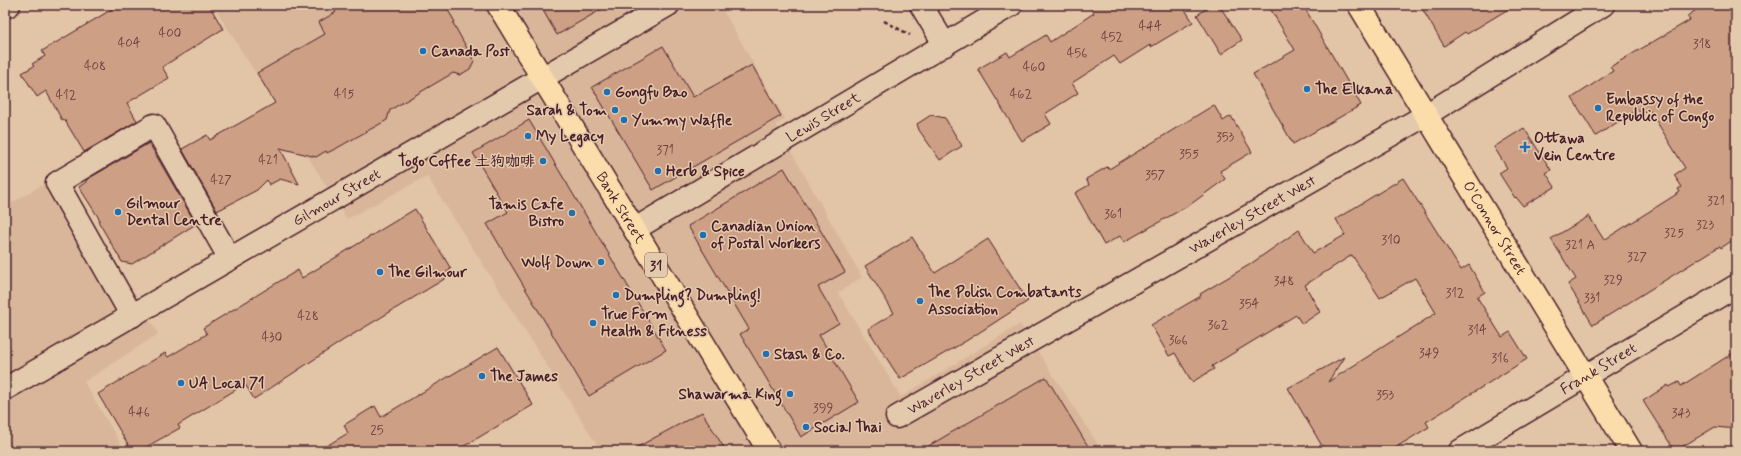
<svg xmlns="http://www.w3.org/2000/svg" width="1741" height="456" viewBox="0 0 1741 456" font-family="Mynerve,'LXGW WenKai TC',sans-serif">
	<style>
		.built { fill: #d9b69a }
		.building { fill: #cd9f84; stroke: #4a1f2b }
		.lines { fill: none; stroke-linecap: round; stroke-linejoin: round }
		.minor-casing { stroke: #4a1f2b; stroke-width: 25 }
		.major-casing { stroke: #4a1f2b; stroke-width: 25 }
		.path { stroke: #4a1f2b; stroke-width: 2.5; stroke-dasharray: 4 3; stroke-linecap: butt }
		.minor { stroke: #e4caac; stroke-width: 22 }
		.major { stroke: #fbddab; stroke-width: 22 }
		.poi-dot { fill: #1f6fb2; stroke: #e4caac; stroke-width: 1.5 }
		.labels { text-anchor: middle; stroke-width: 3; stroke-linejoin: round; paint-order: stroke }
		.number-label { font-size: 13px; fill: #6b3f41 }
		.shield { fill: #e4caac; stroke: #785252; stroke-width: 1 }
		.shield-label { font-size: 14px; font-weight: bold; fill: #4a1f2b }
		.poi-label { font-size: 15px; font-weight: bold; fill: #4a1f2b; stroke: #e4caac; text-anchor: start }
		.street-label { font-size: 15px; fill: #4a1f2b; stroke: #e4caac }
	</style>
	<rect width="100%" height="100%" fill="#e2c4a6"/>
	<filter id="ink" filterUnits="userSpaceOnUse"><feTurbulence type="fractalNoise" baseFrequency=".025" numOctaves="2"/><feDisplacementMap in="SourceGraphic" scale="8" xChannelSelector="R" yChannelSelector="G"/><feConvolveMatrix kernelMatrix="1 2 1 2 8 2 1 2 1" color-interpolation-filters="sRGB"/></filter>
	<g filter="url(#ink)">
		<path class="built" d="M213,5H720L785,119L776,125L862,277L838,293L901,397L1020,324L1102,451H601L427,176L347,219Z
			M64,172L158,334L84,382L125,451H5V207Z"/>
		<path class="building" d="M119,5H209L223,29L162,67L169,78L127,103L137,121L84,152L64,119L62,120L46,91L37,97L22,73L34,66L32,64L45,56L42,51Z
			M332,5H445L455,22L453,23L474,61L470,69L460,75L453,73L390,110L387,120L337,148L327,153L326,151L316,157L280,148L299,184L280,179L269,185L267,180L257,190L217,211L182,149L207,135L210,140L275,103L257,73L325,34L319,22L336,12Z
			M540,5H609L557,35Z
			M1089,5H1182L1193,22L1151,47L1150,45L1120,64L1114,56L1072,83L1078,93L1045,114L1051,124L1022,141L978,69L1007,52L1010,57L1046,35L1050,42L1094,13Z
			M1212,5H1219L1242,40L1221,54L1197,15Z
			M1268,5H1303L1361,105L1293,144L1253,74L1295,50Z
			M1420,5H1515L1467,34L1465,32L1444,46Z
			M1704,5H1736V238L1721,248L1720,246L1593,325L1568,284L1576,279L1551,239L1589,216L1604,240L1680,192L1678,189L1682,187L1674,175L1685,168L1649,109L1640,114L1638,109L1596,136L1572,98L1613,71L1610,67L1690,20L1687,16Z
			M663,46L693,97L752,65L781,116L653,190L592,87Z
			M1214,105L1223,121L1231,116L1252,152L1220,171L1225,179L1191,204L1124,242L1120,236L1104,245L1075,193L1089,185L1086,179L1107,167L1109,169Z
			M931,115L945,118L962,146L940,160L919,130L917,124Z
			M529,120L666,350L589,396L487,224L508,212L473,153Z
			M1524,128L1551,170L1546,173L1555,187L1523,206L1516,197L1515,198L1499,173L1507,168L1494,147Z
			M149,143L196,224L132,264L122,262L98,221L100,220L79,187L86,182V180Z
			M784,168L845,272L818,287L839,323L819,335L859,402L801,437L740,334L749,329L688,226Z
			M1403,178L1461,270L1469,265L1485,292L1477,297L1502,337L1510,332L1527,359L1426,422L1429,427L1390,451H1325L1288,388L1344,357L1328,382L1436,313L1415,278L1380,298L1352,255L1305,285L1320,312L1302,324L1296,315L1212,366L1214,369L1192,382L1175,353L1169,356L1151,325L1201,296L1200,294L1249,265L1299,230L1313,253L1345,235L1336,219Z
			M415,209L451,269L444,274L446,278L342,341L254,399L245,384L178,425L180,428L139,451H132L98,394L165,353L168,357L207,334L203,328L298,270L302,278Z
			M912,237L935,273L988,239L1028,301L966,341L900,379L868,329L894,313L865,266Z
			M498,347L533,405L456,451H318L348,433L344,425L375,406L381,417Z
			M1736,351V429L1715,427L1675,451L1643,401L1668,385L1669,387L1679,382L1681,386Z
			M1046,377L1091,451H920Z
			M702,412L726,451H630Z"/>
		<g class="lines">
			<g class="minor-casing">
				<g id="minor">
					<path d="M921,5L945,45"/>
					<path d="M5,7L9,5"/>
					<path id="s1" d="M635,229L1011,5"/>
					<path d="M132,316L57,183L154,125L230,259"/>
					<path id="s2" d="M5,389L668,5"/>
					<path id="s3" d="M897,417L1426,115L1603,5"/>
					<path id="s4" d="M1460,451L1736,286"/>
				</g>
			</g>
			<g class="major-casing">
				<g id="major">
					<path id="s5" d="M498,5L769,451"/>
					<path id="s6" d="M1359,5L1631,451"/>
				</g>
			</g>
			<path class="path" d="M884,21L910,35"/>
			<use href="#minor" class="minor"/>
			<use href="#major" class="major"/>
		</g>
	</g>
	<g class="poi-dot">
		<circle cx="423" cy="51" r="4"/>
		<circle cx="1307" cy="89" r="4"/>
		<circle cx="607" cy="92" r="4"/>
		<circle cx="1598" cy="108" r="4"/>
		<circle cx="615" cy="110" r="4"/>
		<circle cx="624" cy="120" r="4"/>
		<circle cx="528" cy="136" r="4"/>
		<path d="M1523 141h4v4h4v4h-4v4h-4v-4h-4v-4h4z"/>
		<circle cx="543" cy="161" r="4"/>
		<circle cx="658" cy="171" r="4"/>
		<circle cx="118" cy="212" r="4"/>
		<circle cx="572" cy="213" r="4"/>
		<circle cx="703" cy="235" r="4"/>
		<circle cx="601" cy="262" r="4"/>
		<circle cx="380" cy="272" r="4"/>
		<circle cx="616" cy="295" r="4"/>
		<circle cx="920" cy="301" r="4"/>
		<circle cx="593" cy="323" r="4"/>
		<circle cx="766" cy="354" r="4"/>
		<circle cx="482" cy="376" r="4"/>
		<circle cx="181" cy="383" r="4"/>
		<circle cx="790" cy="394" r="4"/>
		<circle cx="806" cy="427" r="4"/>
	</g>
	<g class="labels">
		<g class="number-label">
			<text x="1150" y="30">444</text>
			<text x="170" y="37">400</text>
			<text x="1112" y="41">452</text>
			<text x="129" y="47">404</text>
			<text x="1702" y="48">318</text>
			<text x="1077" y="57">456</text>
			<text x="95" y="70">408</text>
			<text x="1034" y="71">460</text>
			<text x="344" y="98">415</text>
			<text x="1021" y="98">462</text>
			<text x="66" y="99">412</text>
			<text x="1225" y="141">353</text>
			<text x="665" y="154">371</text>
			<text x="1189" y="158">355</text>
			<text x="268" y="164">421</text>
			<text x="1155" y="179">357</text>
			<text x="221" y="184">427</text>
			<text x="1716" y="205">321</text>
			<text x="1113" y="218">361</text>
			<text x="1705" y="229">323</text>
			<text x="1674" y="237">325</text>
			<text x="1391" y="244">310</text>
			<text x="1580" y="249">321 A</text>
			<text x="1637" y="261">327</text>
			<text x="1613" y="284">329</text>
			<text x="1284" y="285">348</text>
			<text x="1455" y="297">312</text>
			<text x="1592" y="302">331</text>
			<text x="1249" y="308">354</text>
			<text x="308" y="320">428</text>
			<text x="1218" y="329">362</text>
			<text x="1477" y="334">314</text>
			<text x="272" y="341">430</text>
			<text x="1178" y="344">366</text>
			<text x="1429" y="357">349</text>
			<text x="1500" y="362">316</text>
			<text x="1385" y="399">353</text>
			<text x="823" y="412">399</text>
			<text x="139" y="416">446</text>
			<text x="1681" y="417">343</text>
			<text x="377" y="434">25</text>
		</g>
		<rect class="shield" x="645" y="253" width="22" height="24" rx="3"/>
		<g class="shield-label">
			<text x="656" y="270">31</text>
		</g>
		<g class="poi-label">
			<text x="431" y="56">Canada Post</text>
			<text x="1315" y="94">The Elkana</text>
			<text x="615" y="97">Gongfu Bao</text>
			<text x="1606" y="104">Embassy of the<tspan x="1606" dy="17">Republic of Congo</tspan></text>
			<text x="607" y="115" text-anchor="end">Sarah &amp; Tom</text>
			<text x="632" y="125">Yummy Waffle</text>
			<text x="536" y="141">My Legacy</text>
			<text x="1534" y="143">Ottawa<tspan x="1534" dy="17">Vein Centre</tspan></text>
			<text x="535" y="166" text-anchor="end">Togo Coffee 土狗咖啡</text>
			<text x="666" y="176">Herb &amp; Spice</text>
			<text x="126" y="208">Gilmour<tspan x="126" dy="17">Dental Centre</tspan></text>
			<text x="564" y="209" text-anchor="end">Tamis Cafe<tspan x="564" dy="17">Bistro</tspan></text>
			<text x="711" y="231">Canadian Union<tspan x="711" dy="17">of Postal Workers</tspan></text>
			<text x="593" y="267" text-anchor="end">Wolf Down</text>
			<text x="388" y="277">The Gilmour</text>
			<text x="928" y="297">The Polish Combatants<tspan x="928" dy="17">Association</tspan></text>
			<text x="624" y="300">Dumpling? Dumpling!</text>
			<text x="601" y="319">True Form<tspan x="601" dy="17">Health &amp; Fitness</tspan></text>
			<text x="774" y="359">Stash &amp; Co.</text>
			<text x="490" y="381">The James</text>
			<text x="189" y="388">UA Local 71</text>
			<text x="782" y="399" text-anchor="end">Shawarma King</text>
			<text x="814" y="432">Social Thai</text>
		</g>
		<g class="street-label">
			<text dy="5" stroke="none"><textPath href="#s1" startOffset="219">Lewis Street</textPath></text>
			<text dy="5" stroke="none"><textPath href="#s2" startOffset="383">Gilmour Street</textPath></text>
			<text dy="5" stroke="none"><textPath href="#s5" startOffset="237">Bank Street</textPath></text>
			<text dy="5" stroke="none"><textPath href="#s3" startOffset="409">Waverley Street West</textPath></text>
			<text dy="5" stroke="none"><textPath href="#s6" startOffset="261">O'Connor Street</textPath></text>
			<text dy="5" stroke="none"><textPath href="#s4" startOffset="161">Frank Street</textPath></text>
			<text dy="5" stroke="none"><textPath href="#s3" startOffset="85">Waverley Street West</textPath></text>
		</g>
	</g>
	<rect width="1741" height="456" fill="none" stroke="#e4caac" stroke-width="20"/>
	<rect x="10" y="10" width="1721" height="436" fill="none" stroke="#4a1f2b" stroke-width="1.5" filter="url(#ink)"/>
</svg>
